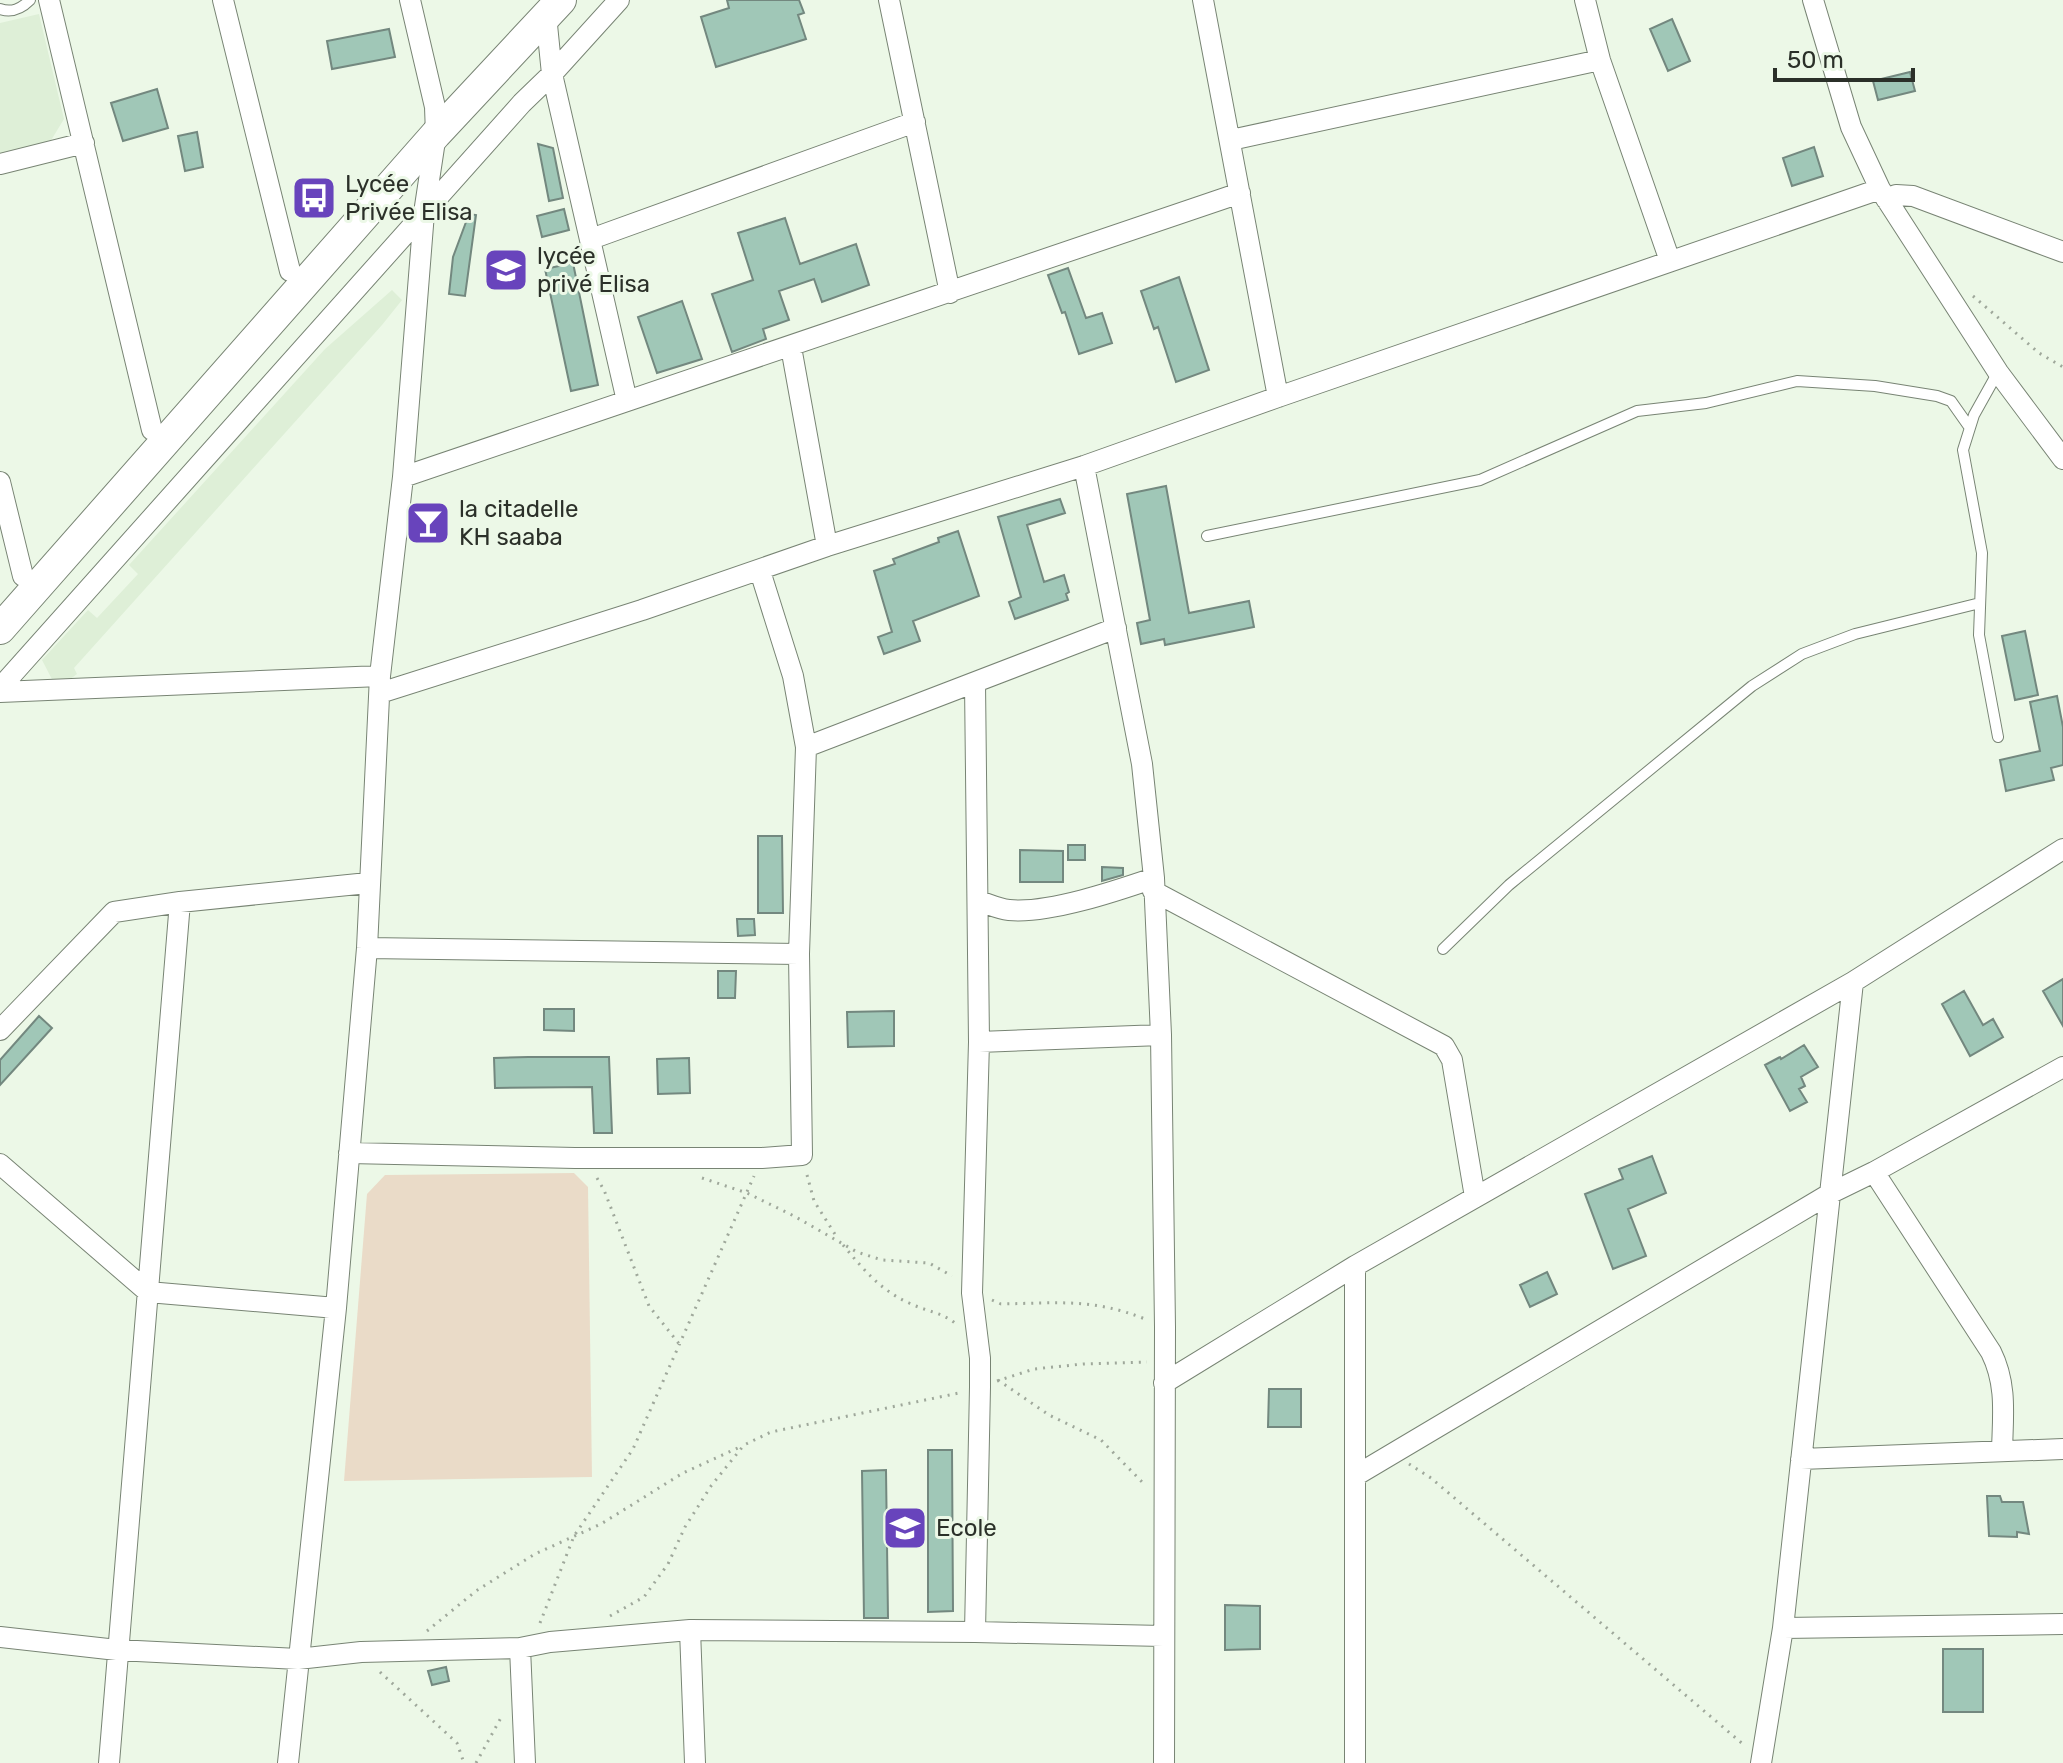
<svg xmlns="http://www.w3.org/2000/svg" width="2063" height="1763" viewBox="0 0 2063 1763" font-family="Rubik,sans-serif">
	<style>
		.built { fill: #deefd7 }
		.green { fill: #eadbc8 }
		.building { fill: #a0c7b7; stroke: #73887f; stroke-width: 2 }
		.lines { fill: none; stroke-linecap: round; stroke-linejoin: round }
		.lane-casing { stroke: #788474; stroke-width: 12 }
		.street-casing { stroke: #788474; stroke-width: 22 }
		.secondary-casing { stroke: #788474; stroke-width: 32 }
		.path { stroke: #9fa89b; stroke-width: 3; stroke-dasharray: 2 6; stroke-linecap: butt }
		.lane { stroke: #fff; stroke-width: 10 }
		.street { stroke: #fff; stroke-width: 20 }
		.secondary { stroke: #fff; stroke-width: 30 }
		.labels { text-anchor: middle; stroke-width: 6; stroke-linejoin: round; paint-order: stroke }
		.poi-label { font-size: 24px; fill: #2b3029; stroke: #ecf8e7; text-anchor: start }
	</style>
	<rect width="100%" height="100%" fill="#ecf8e7"/>
	<path class="built" d="M39,14L64,119L50,142L0,153V23Z
		M392,290L402,300L382,325L74,668L77,674L57,689L42,660L88,610L97,618L138,574L129,565L325,349Z"/>
	<path class="green" d="M574,1173L588,1187L592,1477L344,1481L367,1194L385,1175Z"/>
	<path class="building" d="M727,0H799L804,13L798,15L806,39L716,67L701,17L729,8Z
		M1672,19L1690,61L1668,71L1650,29Z
		M389,29L395,57L332,69L327,41Z
		M1910,72L1915,91L1878,100L1873,81Z
		M157,89L168,128L123,141L111,103Z
		M197,132L203,167L185,171L178,136Z
		M538,144L553,148L563,198L549,201Z
		M1814,147L1823,176L1792,186L1783,158Z
		M564,209L569,230L542,237L537,216Z
		M469,214L476,215L465,296L449,294L453,257Z
		M785,218L800,264L856,244L869,285L822,302L814,279L779,291L789,320L763,329L766,339L732,352L712,294L753,280L738,233Z
		M573,263L598,385L571,391L545,269Z
		M1068,268L1086,318L1102,313L1112,343L1079,354L1065,312L1062,313L1048,275Z
		M1179,277L1209,370L1176,382L1158,327L1154,329L1141,291Z
		M682,301L702,359L657,373L638,317Z
		M1166,486L1189,613L1249,601L1254,627L1165,645L1164,639L1141,644L1137,623L1150,620L1127,494Z
		M1060,499L1065,513L1027,525L1044,582L1064,575L1069,592L1066,594L1068,600L1015,619L1009,602L1021,597L998,517Z
		M958,531L979,596L913,621L920,641L884,654L878,637L892,632L874,571L895,564L893,559L939,542L938,538Z
		M2025,631L2038,695L2015,700L2002,636Z
		M2057,696L2063,727V765L2051,768L2054,780L2006,791L2000,760L2040,751L2030,702Z
		M758,836H782L783,913H758Z
		M1068,845H1085V860H1068Z
		M1020,850L1063,851V882H1020Z
		M1102,867L1123,868V875L1102,881Z
		M737,919H754L755,935L738,936Z
		M718,971H736L735,998H718Z
		M2063,979V1026L2043,991Z
		M1964,991L1983,1025L1993,1019L2003,1037L1970,1056L1942,1004Z
		M544,1009H574V1031L544,1030Z
		M894,1011V1046L848,1047L847,1012Z
		M39,1016L52,1028L0,1085V1060Z
		M1804,1045L1818,1067L1801,1077L1805,1086L1799,1089L1807,1102L1790,1111L1765,1065L1780,1057L1781,1059Z
		M528,1057H609L612,1133H594L592,1087L495,1088L494,1058Z
		M689,1058L690,1093L658,1094L657,1059Z
		M1652,1156L1666,1193L1628,1209L1646,1256L1613,1269L1585,1194L1623,1179L1619,1169Z
		M1547,1272L1557,1294L1530,1307L1520,1285Z
		M1269,1389H1301V1427H1268Z
		M928,1450H952L953,1611L928,1612Z
		M886,1470L888,1618H864L862,1471Z
		M1987,1496H2000L2002,1502H2023L2029,1534L2017,1532V1537L1989,1536Z
		M1225,1605L1260,1606V1649L1225,1650Z
		M1943,1649H1983V1712H1943Z
		M446,1667L449,1681L432,1685L428,1671Z"/>
	<g class="lines">
		<g class="lane-casing">
			<path id="lane" d="M0,9C12,13 21,9 30,0
				M1207,536L1480,480L1637,411L1706,403L1797,381L1875,386L1937,396L1951,401L1970,428
				M1998,737L1979,635L1982,553L1963,450L1974,415L1998,372
				M1443,949L1509,885L1752,686L1802,654L1855,634L1980,603"/>
		</g>
		<g class="street-casing">
			<path id="street" d="M49,0L152,430
				M223,0L290,271
				M889,0L950,293
				M1203,0L1278,397
				M1585,0L1600,60L1670,261
				M1813,0L1851,127L1880,189L1998,372L2063,459
				M546,15L552,74L627,401
				M1231,140L1600,60
				M0,164L84,143
				M1886,199L1896,195L1913,196L2063,252
				M591,239L915,122
				M791,347L827,546
				M1084,466L1142,764L1154,878L1161,1035L1165,1327L1164,1763
				M403,477L1240,193
				M0,482L23,576
				M0,688L522,103L552,74L619,0
				M0,692L380,676
				M380,693L642,610L827,546L1084,466L1278,397L1880,189
				M806,747L1116,628
				M1153,891L1444,1046L1452,1060L1475,1197
				M979,901C988,904 999,909 1009,910C1048,914 1116,891 1154,878
				M367,948L799,954
				M0,1030L114,912L180,902L368,883
				M979,1042L1161,1035
				M349,1153L575,1158H762L802,1155L799,954L806,747L793,676L760,571
				M0,1164L148,1292L336,1308
				M1874,1172L1991,1352C2007,1384 2003,1415 2002,1450
				M1355,1266V1763
				M1164,1383L1355,1266L1853,982L2063,849
				M1801,1459L2063,1449
				M1355,1476L1831,1193L1874,1172L2063,1067
				M1783,1628L2063,1624
				M690,1630L695,1763
				M975,1632L980,1387V1358L972,1293L979,1042L975,683
				M0,1637L117,1650L298,1659L361,1652L520,1648L550,1642L690,1630L975,1632L1163,1636
				M520,1648L525,1763
				M109,1763L180,902
				M288,1763L336,1308L367,948L380,676L403,477L424,213L436,134L435,107L410,0
				M1761,1763L1783,1628L1853,982"/>
		</g>
		<g class="secondary-casing">
			<path id="secondary" d="M0,629L436,134L561,0"/>
		</g>
		<path class="path" d="M1973,296L2039,353L2063,367
			M807,1175L814,1201L838,1239
			M597,1178L604,1190L649,1306L680,1345
			M702,1178L747,1193L794,1216L857,1252L882,1260L929,1263L952,1276
			M843,1245C863,1269 880,1290 909,1303C925,1311 941,1312 955,1323
			M992,1300L1001,1304C1056,1303 1093,1298 1145,1319
			M998,1380L1049,1415L1101,1440L1146,1486
			M997,1381L1034,1369L1083,1364L1147,1362
			M1409,1464L1431,1478L1744,1745
			M610,1616L644,1597L668,1564L685,1527L711,1486L744,1445L771,1432L959,1393
			M540,1623L574,1536L633,1449L754,1176
			M427,1631L476,1591L535,1554L601,1524L683,1473L740,1447
			M380,1672L457,1743L464,1763
			M476,1763L503,1714"/>
		<use href="#lane" class="lane"/>
		<use href="#street" class="street"/>
		<use href="#secondary" class="secondary"/>
	</g>
	<defs>
		<g id="bus-square" transform="scale(2.3)"><rect x="-9" y="-9" width="18" height="18" rx="4" fill="#6844bc" stroke="#ecf8e7"/><path d="M-5-6H5V4H4V6H2V4H-2V6H-4V4H-5ZM-3.5-4V0h7V-4ZM-3.5 1.2v1.5H-2V1.2ZM2 1.2v1.5H3.5V1.2Z" fill="#fff"/></g>
		<g id="school-square" transform="scale(2.3)"><rect x="-9" y="-9" width="18" height="18" rx="4" fill="#6844bc" stroke="#ecf8e7"/><path d="M0-5L7-2L0 1L-7-2ZM-4 1L0 2.5L4 1V4Q0 6-4 4Z" fill="#fff"/></g>
		<g id="bar-square" transform="scale(2.3)"><rect x="-9" y="-9" width="18" height="18" rx="4" fill="#6844bc" stroke="#ecf8e7"/><path d="M-6-5H6L.8 .8V4.5H3.5V6h-7V4.5H-.8V.8Z" fill="#fff"/></g>
	</defs>
	<g fill-rule="evenodd">
		<use href="#bus-square" x="314" y="198"/>
		<use href="#school-square" x="506" y="270"/>
		<use href="#bar-square" x="428" y="523"/>
		<use href="#school-square" x="905" y="1528"/>
	</g>
	<g class="labels">
		<g class="poi-label">
			<text x="345" y="192">Lycée<tspan x="345" dy="28">Privée Elisa</tspan></text>
			<text x="537" y="264">lycée<tspan x="537" dy="28">privé Elisa</tspan></text>
			<text x="459" y="517">la citadelle<tspan x="459" dy="28">KH saaba</tspan></text>
			<text x="936" y="1536">Ecole</text>
		</g>
	</g>
	<path d="M1775 68v12h138v-12" fill="none" stroke="#2b3029" stroke-width="4"/>
	<text x="1787" y="68" font-size="24" fill="#2b3029" stroke="#ecf8e7" stroke-width="6" paint-order="stroke">50 m</text>
</svg>
